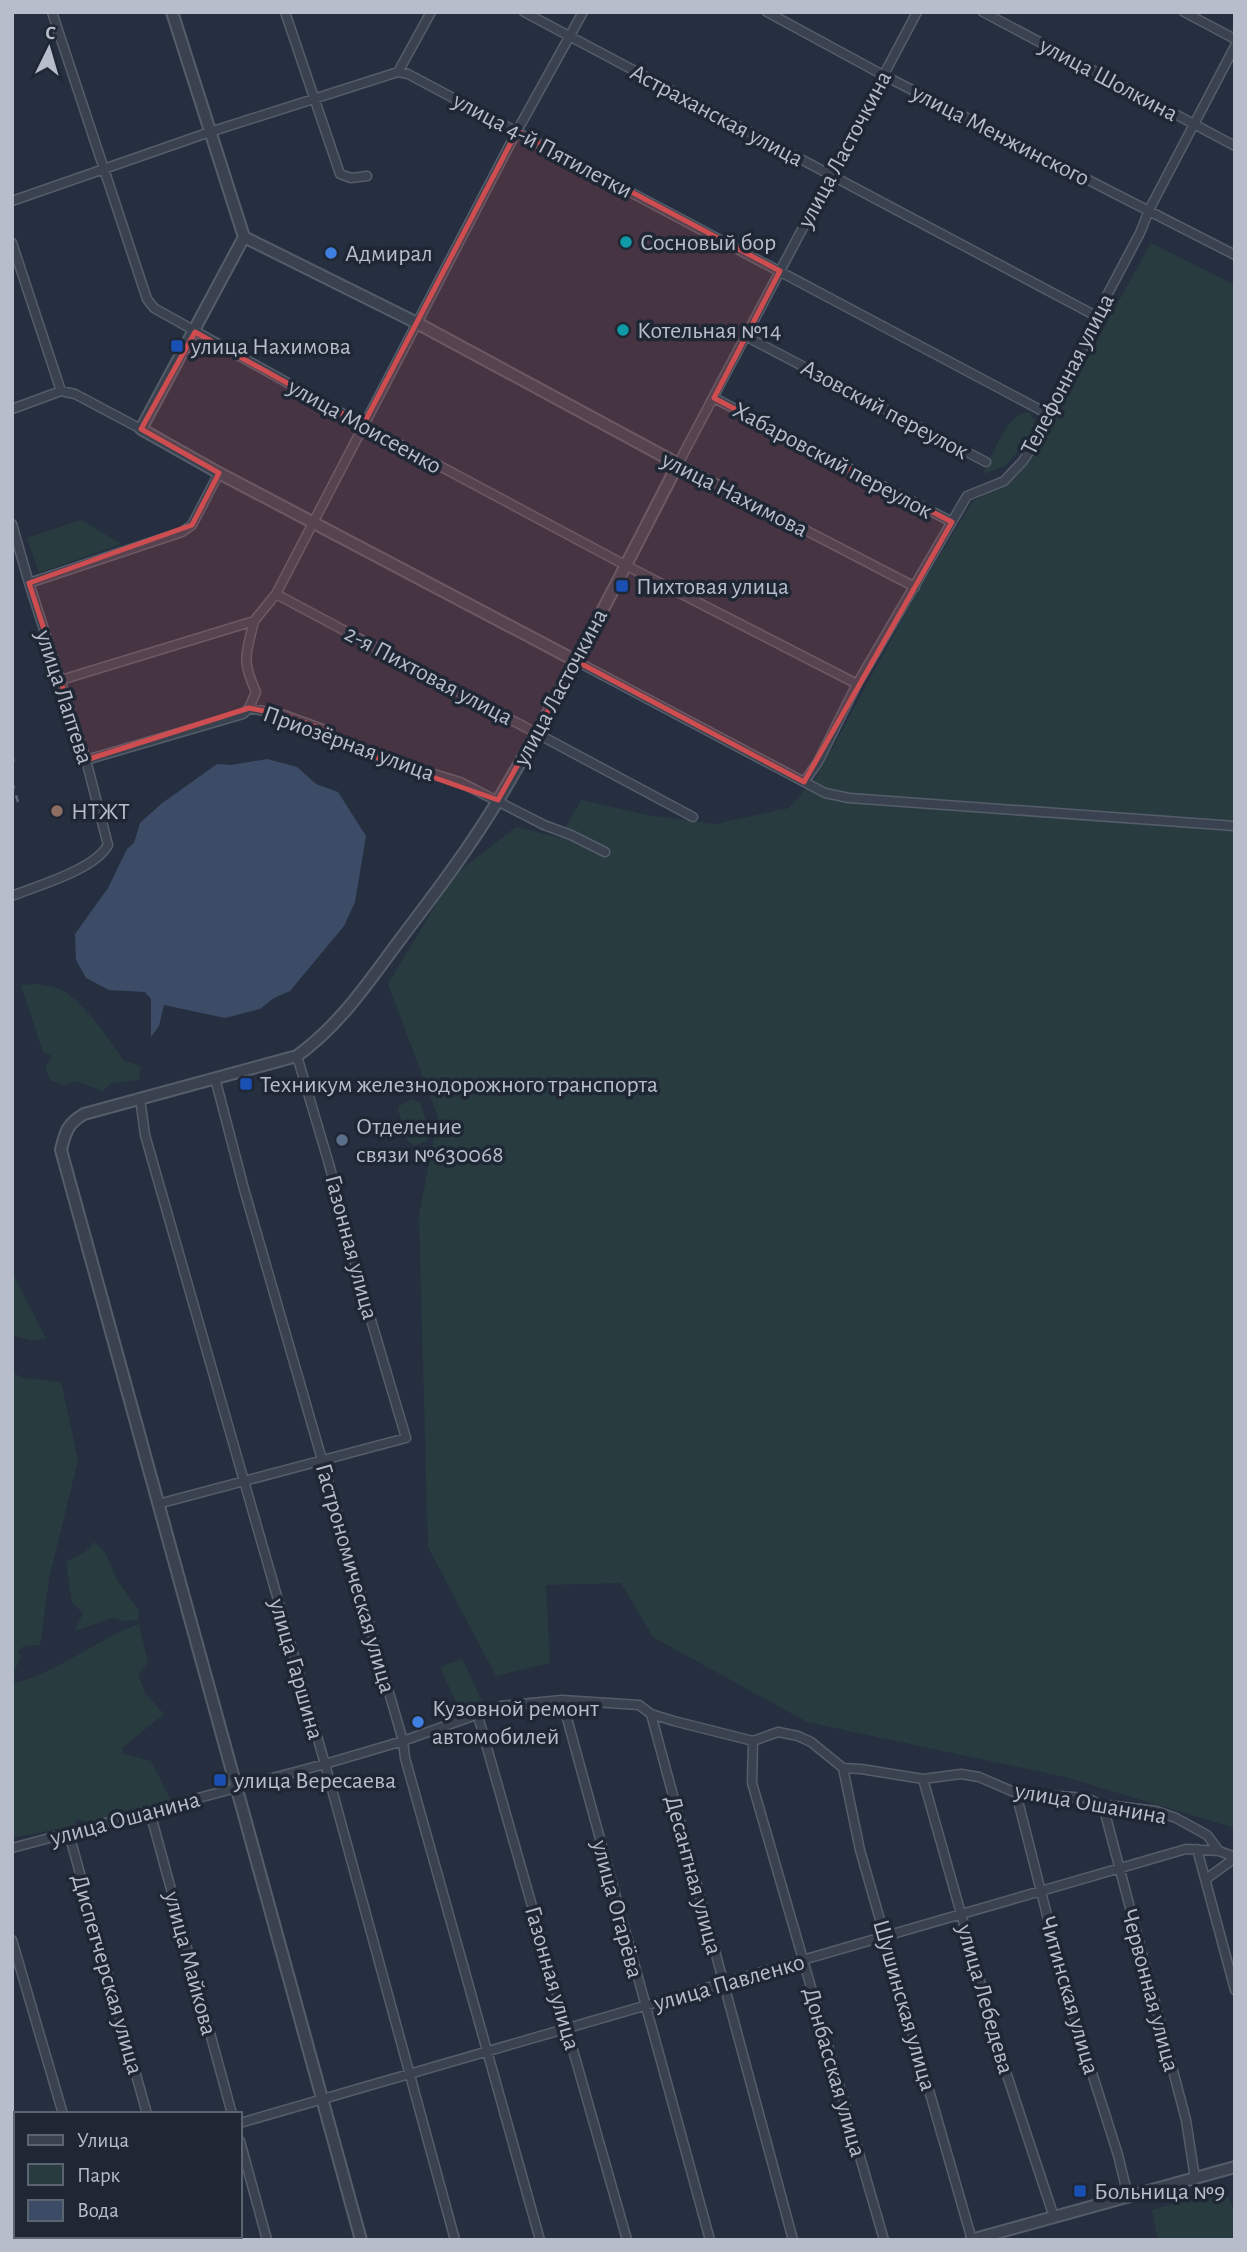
<svg xmlns="http://www.w3.org/2000/svg" width="1247" height="2252" viewBox="0 0 1247 2252" font-family="'Alegreya Sans',sans-serif">
	<style>
		.green { fill: #283c40 }
		.water { fill: #3c4c67 }
		.lines { fill: none; stroke-linecap: round; stroke-linejoin: round }
		.minor-casing { stroke: #555d6a; stroke-width: 11 }
		.tertiary-casing { stroke: #555d6a; stroke-width: 14 }
		.minor { stroke: #3a424f; stroke-width: 8 }
		.tertiary { stroke: #3a424f; stroke-width: 10 }
		.rail { stroke: #5d6676; stroke-width: 2.5; stroke-dasharray: 7 7; stroke-linecap: butt }
		.marked { fill: #ce4d50; fill-opacity: 0.2; stroke: #ce4d50; stroke-width: 5; stroke-linejoin: round }
		.culture-dot { fill: #0f9aa8; stroke: #1f2735; stroke-width: 2.5 }
		.shop-dot { fill: #3f7fe0; stroke: #1f2735; stroke-width: 2.5 }
		.transit-dot { fill: #1a4fb4; stroke: #1f2735; stroke-width: 2.5 }
		.education-dot { fill: #8d6e63; stroke: #1f2735; stroke-width: 2.5 }
		.service-dot { fill: #5c6f8a; stroke: #1f2735; stroke-width: 2.5 }
		.labels { text-anchor: middle; stroke-width: 7; stroke-linejoin: round; paint-order: stroke }
		.street-label { font-size: 24px; fill: #b7bdca; stroke: #1f2735 }
		.poi-label { font-size: 24px; fill: #b7bdca; stroke: #1f2735; text-anchor: start }
	</style>
	<rect width="100%" height="100%" fill="#262f3f"/>
	<path class="green" d="M1151,243L1235,285V1828L1065,1777L807,1722L653,1637L621,1583L546,1585L550,1663L496,1676L428,1547L419,1215L438,1117L388,984L453,876L516,827L560,838L581,800L647,815L715,824L789,808L817,776L916,594L973,501L1013,480L1031,459Z
		M1023,413H1029L1037,423L1019,450L1005,466L983,474C992,456 1005,420 1023,413Z
		M81,520L121,544L39,573L27,538Z
		M36,984C42,985 51,986 57,988C80,996 110,1040 123,1060L141,1066L139,1080L112,1083L103,1091L75,1081L64,1085L50,1080L45,1068L52,1056L43,1052L21,985Z
		M412,1099L420,1102L430,1135L426,1141L414,1146L407,1139L398,1110L399,1106Z
		M12,1272L46,1339L30,1340L12,1335Z
		M12,1372L23,1378L61,1382L78,1460L49,1579L40,1645L24,1646L18,1651L21,1657L14,1672L15,1683C60,1671 96,1640 139,1624L148,1664L138,1674L145,1693L164,1714L122,1748V1754L151,1761L171,1801L89,1823L77,1818L74,1826L12,1838Z
		M95,1542L106,1554L116,1578L138,1610L139,1620L125,1621L112,1618L75,1631L83,1613L72,1603L66,1562L85,1552Z
		M462,1659L483,1703L461,1713L440,1667Z
		M1222,2190C1236,2200 1235,2224 1235,2240H1158L1152,2210Z"/>
	<path class="water" d="M267,759L297,767L316,784L338,792L366,836L355,902L344,926L290,991L274,998L260,1009L225,1018L164,1005L159,1026L151,1037V999L145,992L109,990L86,978L76,960L75,934L108,888L127,849L134,843L140,823L161,804L217,764L231,765Z"/>
	<g class="lines">
		<g class="minor-casing">
			<path id="minor" d="M52,12L147,299L154,308L363,425L625,565L857,684
				M285,12L340,174L351,178L367,176
				M524,12L1096,316
				M767,12L883,75L1235,255
				M983,12L1235,146
				M1184,12L1235,39
				M398,72L431,12
				M12,201L210,132L398,72L408,74L1046,413
				M12,243L61,391L75,394L141,429
				M747,337L986,462
				M714,398L952,522
				M12,409L61,391
				M12,524L29,583L86,760L108,845C94,870 39,885 12,896
				M29,583L182,532L192,525L219,473
				M915,587L678,464L917,12
				M276,594L693,817
				M576,661L825,793L849,798L1235,826
				M61,680L254,621L276,594L517,131L583,12
				M249,708L256,692C241,659 246,655 254,621
				M86,760L243,714L249,708L284,715L325,730L336,742L355,750L460,782L544,825L571,835L605,852
				M804,782L818,762L857,684L967,496L1004,481L1023,461L1037,440L1046,413L1059,397L1077,362L1096,316L1140,233L1149,210L1235,46
				M215,1078L244,1189L403,1741L405,1758L540,2240
				M140,1098L145,1135L325,1764L455,2240
				M158,1504L406,1438L361,1286L329,1164L297,1056
				M562,1700L710,2240
				M651,1714L793,2240
				M478,1716L627,2240
				M753,1741L752,1783L884,2240
				M843,1768L860,1850L972,2240
				M923,1779L1004,2066L1054,2217
				M1016,1793L1067,1994L1118,2155L1128,2196
				M1099,1804L1105,1813L1186,2120L1195,2178
				M150,1812L232,2114
				M69,1834L147,2114
				M12,1848L325,1764L403,1741L501,1706L562,1700L639,1705L651,1714L674,1721L753,1741L778,1732L798,1736L811,1742L843,1768L861,1769L923,1779L961,1774L979,1777L1016,1793L1087,1798L1099,1804L1156,1811L1176,1818L1207,1835L1219,1851L1235,1857
				M1197,1849L1235,1990
				M1206,1879L1235,1858
				M12,1940L63,2114
				M240,2123L1186,1849L1219,1851
				M240,2141L267,2240
				M12,2185H16
				M98,2236L99,2240
				M182,2236L183,2240
				M12,2238L13,2240"/>
		</g>
		<g class="tertiary-casing">
			<path id="tertiary" d="M172,12L244,237L417,323L678,464C620,576 564,689 500,797C471,846 436,892 402,937C369,981 342,1023 297,1056L84,1114C68,1123 65,1132 61,1150L361,2240
				M244,237L141,429L219,473L576,661
				M971,2240L1235,2167"/>
		</g>
		<use href="#minor" class="minor"/>
		<use href="#tertiary" class="tertiary"/>
		<path class="rail" d="M12,755L15,767
			M12,782L18,802"/>
	</g>
	<path class="marked" d="M517,131L780,271L714,398L952,522L804,782L576,661L498,800L355,750L325,730L284,715L249,708L86,760L29,583L192,525L219,473L141,429L195,332L363,425Z"/>
	<g class="culture-dot">
		<circle cx="626" cy="242" r="7"/>
		<circle cx="623" cy="330" r="7"/>
	</g>
	<g class="shop-dot">
		<circle cx="331" cy="253" r="7"/>
		<circle cx="418" cy="1722" r="7"/>
	</g>
	<g class="transit-dot">
		<rect x="170" y="339" width="14" height="14" rx="3.5"/>
		<rect x="615" y="579" width="14" height="14" rx="3.5"/>
		<rect x="239" y="1077" width="14" height="14" rx="3.5"/>
		<rect x="213" y="1773" width="14" height="14" rx="3.5"/>
		<rect x="1073" y="2184" width="14" height="14" rx="3.5"/>
	</g>
	<circle class="education-dot" cx="57" cy="811" r="7"/>
	<circle class="service-dot" cx="342" cy="1140" r="7"/>
	<g class="labels">
		<g class="street-label">
			<text transform="translate(1109 79) rotate(28)" y="8">улица Шолкина</text>
			<text transform="translate(717 115) rotate(28)" y="8">Астраханская улица</text>
			<text transform="translate(1001 135) rotate(27)" y="8">улица Менжинского</text>
			<text transform="translate(543 145) rotate(28)" y="8">улица 4-й Пятилетки</text>
			<text transform="translate(844 149) rotate(-62)" y="8">улица Ласточкина</text>
			<text transform="translate(1067 374) rotate(-63)" y="8">Телефонная улица</text>
			<text transform="translate(885 409) rotate(28)" y="8">Азовский переулок</text>
			<text transform="translate(365 426) rotate(29)" y="8">улица Моисеенко</text>
			<text transform="translate(833 460) rotate(28)" y="8">Хабаровский переулок</text>
			<text transform="translate(735 494) rotate(27)" y="8">улица Нахимова</text>
			<text transform="translate(429 675) rotate(28)" y="8">2-я Пихтовая улица</text>
			<text transform="translate(560 687) rotate(-62)" y="8">улица Ласточкина</text>
			<text transform="translate(65 697) rotate(72)" y="8">улица Лаптева</text>
			<text transform="translate(349 743) rotate(20)" y="8">Приозёрная улица</text>
			<text transform="translate(352 1247) rotate(75)" y="8">Газонная улица</text>
			<text transform="translate(356 1578) rotate(74)" y="8">Гастрономическая улица</text>
			<text transform="translate(297 1669) rotate(74)" y="8">улица Гаршина</text>
			<text transform="translate(1091 1803) rotate(10)" y="8">улица Ошанина</text>
			<text transform="translate(125 1818) rotate(-15)" y="8">улица Ошанина</text>
			<text transform="translate(694 1875) rotate(75)" y="8">Десантная улица</text>
			<text transform="translate(618 1909) rotate(75)" y="8">улица Огарёва</text>
			<text transform="translate(191 1963) rotate(75)" y="8">улица Майкова</text>
			<text transform="translate(108 1974) rotate(74)" y="8">Диспетчерская улица</text>
			<text transform="translate(553 1978) rotate(74)" y="8">Газонная улица</text>
			<text transform="translate(729 1982) rotate(-16)" y="8">улица Павленко</text>
			<text transform="translate(1151 1990) rotate(75)" y="8">Червонная улица</text>
			<text transform="translate(1070 1995) rotate(74)" y="8">Читинская улица</text>
			<text transform="translate(986 1999) rotate(74)" y="8">улица Лебедева</text>
			<text transform="translate(905 2005) rotate(74)" y="8">Шушинская улица</text>
			<text transform="translate(835 2072) rotate(74)" y="8">Донбасская улица</text>
		</g>
		<g class="poi-label">
			<text x="640" y="250">Сосновый бор</text>
			<text x="345" y="261">Адмирал</text>
			<text x="637" y="338">Котельная №14</text>
			<text x="191" y="354">улица Нахимова</text>
			<text x="636" y="594">Пихтовая улица</text>
			<text x="71" y="819">НТЖТ</text>
			<text x="260" y="1092">Техникум железнодорожного транспорта</text>
			<text x="356" y="1134">Отделение<tspan x="356" dy="28">связи №630068</tspan></text>
			<text x="432" y="1716">Кузовной ремонт<tspan x="432" dy="28">автомобилей</tspan></text>
			<text x="234" y="1788">улица Вересаева</text>
			<text x="1094" y="2199">Больница №9</text>
		</g>
	</g>
	<rect width="1247" height="2252" fill="none" stroke="#b7bdca" stroke-width="28"/>
	<rect x="14" y="2112" width="228" height="126" fill="#1f2735" stroke="#5c6371" stroke-width="2"/>
	<rect x="28" y="2135" width="35" height="10" fill="#3a424f" stroke="#5c6371" stroke-width="2"/>
	<text x="77" y="2147" font-size="21" fill="#b7bdca">Улица</text>
	<rect x="28" y="2164" width="35" height="21" fill="#283c40" stroke="#5c6371" stroke-width="2"/>
	<text x="77" y="2182" font-size="21" fill="#b7bdca">Парк</text>
	<rect x="28" y="2200" width="35" height="21" fill="#3c4c67" stroke="#5c6371" stroke-width="2"/>
	<text x="77" y="2217" font-size="21" fill="#b7bdca">Вода</text>
	<g transform="translate(49 49) rotate(5)" stroke="#1f2735" stroke-width="5" paint-order="stroke">
	<path d="M0-5L12 26L0 18L-12 26Z" fill="#b7bdca"/>
	<text y="-10" font-size="19" font-weight="bold" text-anchor="middle" fill="#b7bdca">С</text>
	</g>
</svg>
